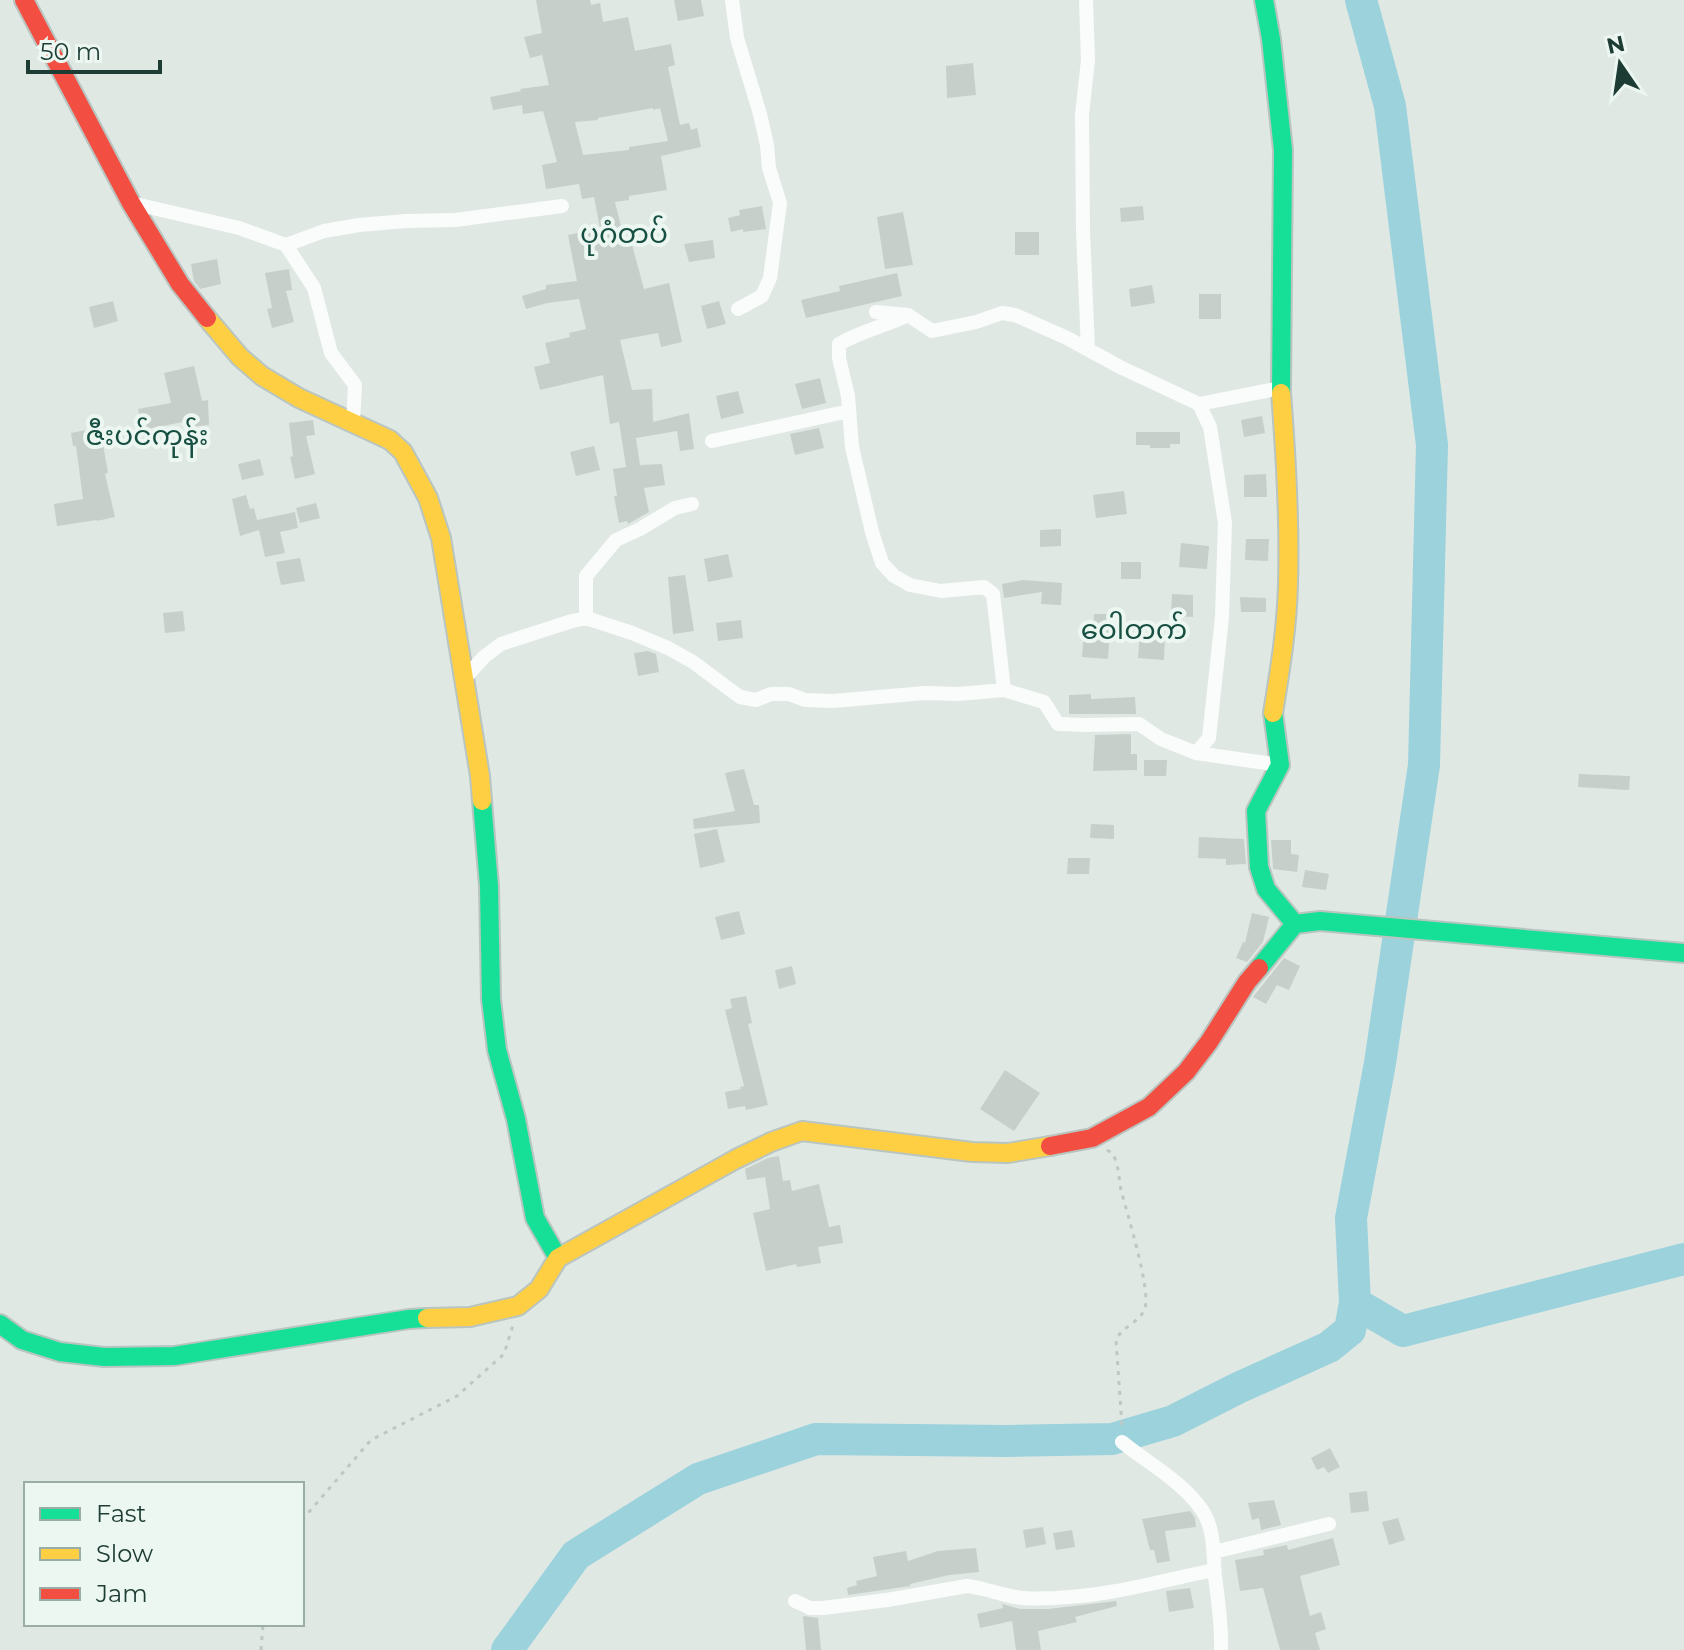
<svg xmlns="http://www.w3.org/2000/svg" width="1684" height="1650" viewBox="0 0 1684 1650" font-family="Montserrat,'Noto Sans Myanmar',sans-serif">
	<style>
		.lines { fill: none; stroke-linecap: round; stroke-linejoin: round }
		.river { stroke: #9bd2dc; stroke-width: 32 }
		.building { fill: #c7cfcb; fill-rule: evenodd }
		.fast-casing { stroke: #b9c5c0; stroke-width: 22 }
		.slow-casing { stroke: #b9c5c0; stroke-width: 22 }
		.jam-casing { stroke: #b9c5c0; stroke-width: 22 }
		.path { stroke: #bdc8c5; stroke-width: 3; stroke-dasharray: 4 6; stroke-linecap: butt }
		.street { stroke: #fafcfb; stroke-width: 14 }
		.fast { stroke: #16e098; stroke-width: 18 }
		.slow { stroke: #ffcf43; stroke-width: 18 }
		.jam { stroke: #f24e42; stroke-width: 18 }
		.labels { text-anchor: middle; stroke-width: 8; stroke-linejoin: round; paint-order: stroke }
		.quarter-label { font-size: 28px; fill: #175042; stroke: #edf7f2 }
	</style>
	<rect width="100%" height="100%" fill="#e0e8e4"/>
	<g class="lines">
		<path class="river" d="M1361,0L1390,106L1432,445L1424,765L1380,1063L1351,1218L1355,1303L1403,1331L1684,1259
			M507,1650L576,1555L698,1479L816,1439L1008,1441L1112,1439L1173,1421L1238,1388L1329,1347L1350,1330L1355,1303"/>
	</g>
	<path class="building" d="M536,0H590L591,5L600,3L603,22L628,17L635,51L671,44L675,65L668,67L680,125L689,123L691,130L697,128L701,147L661,156L667,190L629,196V200L615,202L624,238L630,237L644,289L669,283L682,342L661,347L658,333L620,340L632,390L652,389L653,422L689,413L694,449L680,451L677,431L636,438L640,465L662,464L665,485L644,488L649,512L628,524L627,521L619,523L614,496H617L613,469L626,467L619,422L610,424L603,375L540,390L534,367L550,363L545,343L570,337L569,333L586,329L579,299L547,303L526,309L522,296L546,289V285L577,281L568,235L600,228L594,197L582,199L579,184L546,189L542,165L557,162L543,111L523,114L522,105L493,110L490,97L521,91L520,89L549,85L542,55L530,58L524,37L542,33ZM653,108V110L660,108L668,141L629,147V150L583,155L575,122L598,120V118Z
		M674,0H701L704,16L678,21Z
		M973,63L976,95L947,98L946,66Z
		M762,206L766,229L743,232V229L731,232L728,218L740,215L739,210Z
		M1143,206L1144,220L1121,222L1120,208Z
		M903,212L913,265L885,269L877,217Z
		M1015,232H1039V255H1015Z
		M713,240L715,258L689,262L684,244Z
		M217,259L221,284L200,289L194,281L191,264Z
		M289,269L292,290L286,291L294,322L272,328L267,309L272,308L265,273Z
		M897,273L902,296L806,318L801,300L840,291L839,286Z
		M1152,285L1155,303L1131,307L1129,289Z
		M1199,294H1221V319H1199Z
		M113,301L118,321L94,328L89,307Z
		M719,301L726,324L707,329L701,306Z
		M194,366L202,401L208,400L209,425L190,427L188,421L142,430L138,409L171,403L164,373Z
		M820,378L826,403L802,409L795,384Z
		M738,391L744,413L721,419L716,396Z
		M1262,416L1265,433L1244,437L1241,420Z
		M313,420L315,435L306,436L315,474L295,479L290,457L293,456L289,423Z
		M100,427L108,473L105,474L115,517L97,521V520L57,526L54,504L83,499L76,446H73L71,433Z
		M819,428L824,448L795,455L790,434Z
		M1136,432H1180V444H1170V448H1150V445H1136Z
		M594,446L600,470L576,476L570,452Z
		M260,459L264,475L242,480L238,464Z
		M1266,474L1267,497H1244V475Z
		M1124,491L1127,514L1096,518L1093,495Z
		M246,495L250,509L254,508L257,520L295,512L298,528L280,532L285,553L265,557L259,530L240,536L232,499Z
		M316,503L320,518L300,523L296,508Z
		M1061,529V546L1040,547V530Z
		M1246,539H1269L1268,561L1245,560Z
		M1181,543L1209,546L1207,569L1179,567Z
		M728,554L733,577L708,582L704,559Z
		M300,558L305,581L281,585L276,562Z
		M1121,562H1141V579H1121Z
		M685,575L694,631L673,634L668,577Z
		M1023,580L1062,583L1061,605L1041,604L1042,592L1004,598L1002,584Z
		M1172,594L1193,595V617L1171,616Z
		M1240,597L1266,598V612H1241Z
		M183,611L185,631L165,633L163,613Z
		M1094,614H1111L1108,659L1082,657L1084,630H1093Z
		M741,620L743,638L718,641L716,623Z
		M1140,634L1165,635L1164,660L1138,658Z
		M648,651L656,654L659,672L638,676L634,653Z
		M1091,694V699L1135,697L1136,714H1069V695Z
		M1131,734V754H1137V770L1093,771L1095,735Z
		M1144,760H1167L1166,776H1144Z
		M744,769L754,805H759L760,823L694,829L693,819L735,811L725,773Z
		M1579,774L1630,776L1629,790L1578,787Z
		M1091,824L1114,825V839L1090,838Z
		M717,829L725,862L700,868L694,834Z
		M1199,837L1244,839L1246,864L1226,865V859L1198,858Z
		M1271,840H1291V854L1299,855L1297,872L1273,869Z
		M1068,858H1090L1089,874H1067Z
		M1305,870L1329,874L1326,890L1302,887Z
		M739,911L745,934L721,940L715,917Z
		M1252,913L1269,917L1263,942L1247,962L1236,958L1243,942L1245,943Z
		M1284,958L1300,966L1289,990L1277,985L1266,1004L1253,997Z
		M792,966L796,984L779,989L775,970Z
		M746,996L752,1023L748,1024L768,1105L746,1110L745,1106L728,1109L725,1092L741,1089L740,1087L744,1086L725,1010L732,1008L730,999Z
		M1005,1070L1040,1093L1014,1131L980,1109Z
		M779,1156L783,1181L790,1180L792,1191L819,1184L829,1227L840,1225L843,1243L818,1247L821,1263L797,1267L796,1264L766,1271L753,1213L770,1209L765,1177L747,1180L745,1169L768,1158Z
		M1330,1448L1340,1467L1328,1473L1324,1467L1317,1470L1311,1458Z
		M1367,1491L1369,1511L1351,1513L1349,1493Z
		M1274,1500L1281,1525L1261,1530L1259,1518L1252,1520L1248,1503Z
		M1190,1511L1195,1518L1196,1527L1165,1531L1170,1561L1157,1563L1154,1550H1150L1142,1519Z
		M1398,1518L1405,1540L1389,1545L1382,1522Z
		M1043,1527L1046,1544L1026,1548L1023,1530Z
		M1072,1530L1075,1547L1056,1550L1053,1533Z
		M1333,1538L1340,1565L1300,1576L1310,1616L1321,1612L1326,1629L1315,1633L1320,1650H1280L1263,1588L1240,1591L1235,1560L1264,1555L1263,1550L1287,1545L1288,1550Z
		M976,1548L979,1572L949,1575L910,1584V1586L848,1595L847,1588L857,1585L856,1581L877,1576L873,1557L906,1551L908,1561L938,1551Z
		M1190,1588L1194,1608L1169,1612L1166,1591Z
		M1116,1601L1117,1606L1075,1617L1077,1622L1038,1631L1041,1650H1016L1012,1621L980,1628L977,1614L1003,1608L1002,1604L1020,1609H1048Z
		M803,1616L818,1618L821,1650H806Z"/>
	<g class="lines">
		<g class="fast-casing">
			<path id="fast" d="M1264,0L1271,39L1283,150L1281,393
				M1273,713L1280,765L1256,811L1259,867L1266,889L1295,924
				M482,801L489,886L491,999L497,1050L516,1119L535,1218L558,1258
				M1259,968L1295,924L1320,921L1684,953
				M0,1324L22,1340L60,1352L104,1357L174,1356L409,1319L427,1318"/>
		</g>
		<g class="slow-casing">
			<path id="slow" d="M207,318L240,357L262,376L299,398L390,440L403,452L428,498L441,538L480,776L482,801
				M1273,713C1280,670 1287,628 1288,584C1290,521 1286,457 1281,393
				M427,1318L470,1317L518,1306L539,1289L558,1258L736,1159L771,1142L802,1131L972,1152L1008,1153L1050,1146"/>
		</g>
		<g class="jam-casing">
			<path id="jam" d="M24,0L131,203L180,284L207,318
				M1050,1146L1092,1138L1149,1107L1186,1072L1209,1042L1247,982L1259,968"/>
		</g>
		<path class="path" d="M1107,1150C1112,1153 1113,1154 1115,1159C1119,1169 1119,1180 1121,1190C1127,1213 1151,1290 1145,1308C1140,1323 1122,1326 1116,1340L1122,1426
			M302,1520L371,1440L457,1396L504,1354L513,1325
			M261,1650L263,1624"/>
		<path class="street" d="M732,0L737,38L760,114L767,145L769,168L780,203L770,278L762,296L738,309
			M1086,0L1088,60L1082,115L1083,231L1088,349
			M131,203L239,228L286,245L314,288L331,353L355,385L353,423
			M286,245L324,231L359,225L406,221L455,220L562,206
			M876,312L908,315L932,331L976,322L1002,313L1015,315L1067,338L1120,367L1199,404L1210,427L1225,523L1222,617L1209,738L1196,753
			M908,315C886,326 861,331 839,344V358L848,396L852,447L872,532L882,563L894,576L910,585L941,591L984,587L993,594L1004,690L1044,702L1058,724L1085,725L1139,724L1161,739L1196,753L1280,765
			M1199,404L1281,388
			M712,441L849,411
			M586,618L632,633L668,648L693,662L740,697L756,700L771,694H789L805,700L833,701L925,693L958,694L1004,690
			M464,679L484,657L501,644L572,621L586,618V576L616,540L640,529L675,508L692,504
			M1122,1442C1149,1464 1182,1481 1202,1510C1215,1529 1213,1554 1215,1576C1218,1601 1222,1625 1221,1650
			M1214,1552L1329,1524
			M795,1601L810,1608H823L887,1600L967,1586C986,1588 1003,1596 1022,1598C1032,1599 1043,1598 1054,1598C1111,1596 1159,1581 1214,1570"/>
		<use href="#fast" class="fast"/>
		<use href="#slow" class="slow"/>
		<use href="#jam" class="jam"/>
	</g>
	<g class="labels">
		<g class="quarter-label">
			<text x="624" y="243">ပုဂံတပ်</text>
			<text x="147" y="445">ဇီးပင်ကုန်း</text>
			<text x="1134" y="639">ဝေါတက်</text>
		</g>
	</g>
	<rect x="24" y="1482" width="280" height="144" fill="#edf7f2" stroke="#9aaca6" stroke-width="2"/>
	<rect x="40" y="1508" width="40" height="12" fill="#16e098" stroke="#9aaca6" stroke-width="2"/>
	<text x="96" y="1522" font-size="24" fill="#1d3c34">Fast</text>
	<rect x="40" y="1548" width="40" height="12" fill="#ffcf43" stroke="#9aaca6" stroke-width="2"/>
	<text x="96" y="1562" font-size="24" fill="#1d3c34">Slow</text>
	<rect x="40" y="1588" width="40" height="12" fill="#f24e42" stroke="#9aaca6" stroke-width="2"/>
	<text x="96" y="1602" font-size="24" fill="#1d3c34">Jam</text>
	<g transform="translate(1620 64) rotate(347)" stroke="#edf7f2" stroke-width="6" paint-order="stroke">
	<path d="M0-6L14 30L0 20L-14 30Z" fill="#1d3c34"/>
	<text y="-12" font-size="22" font-weight="bold" text-anchor="middle" fill="#1d3c34">N</text>
	</g>
	<path d="M28 60v12h132v-12" fill="none" stroke="#1d3c34" stroke-width="4"/>
	<text x="40" y="60" font-size="24" fill="#1d3c34" stroke="#edf7f2" stroke-width="6" paint-order="stroke">50 m</text>
</svg>
